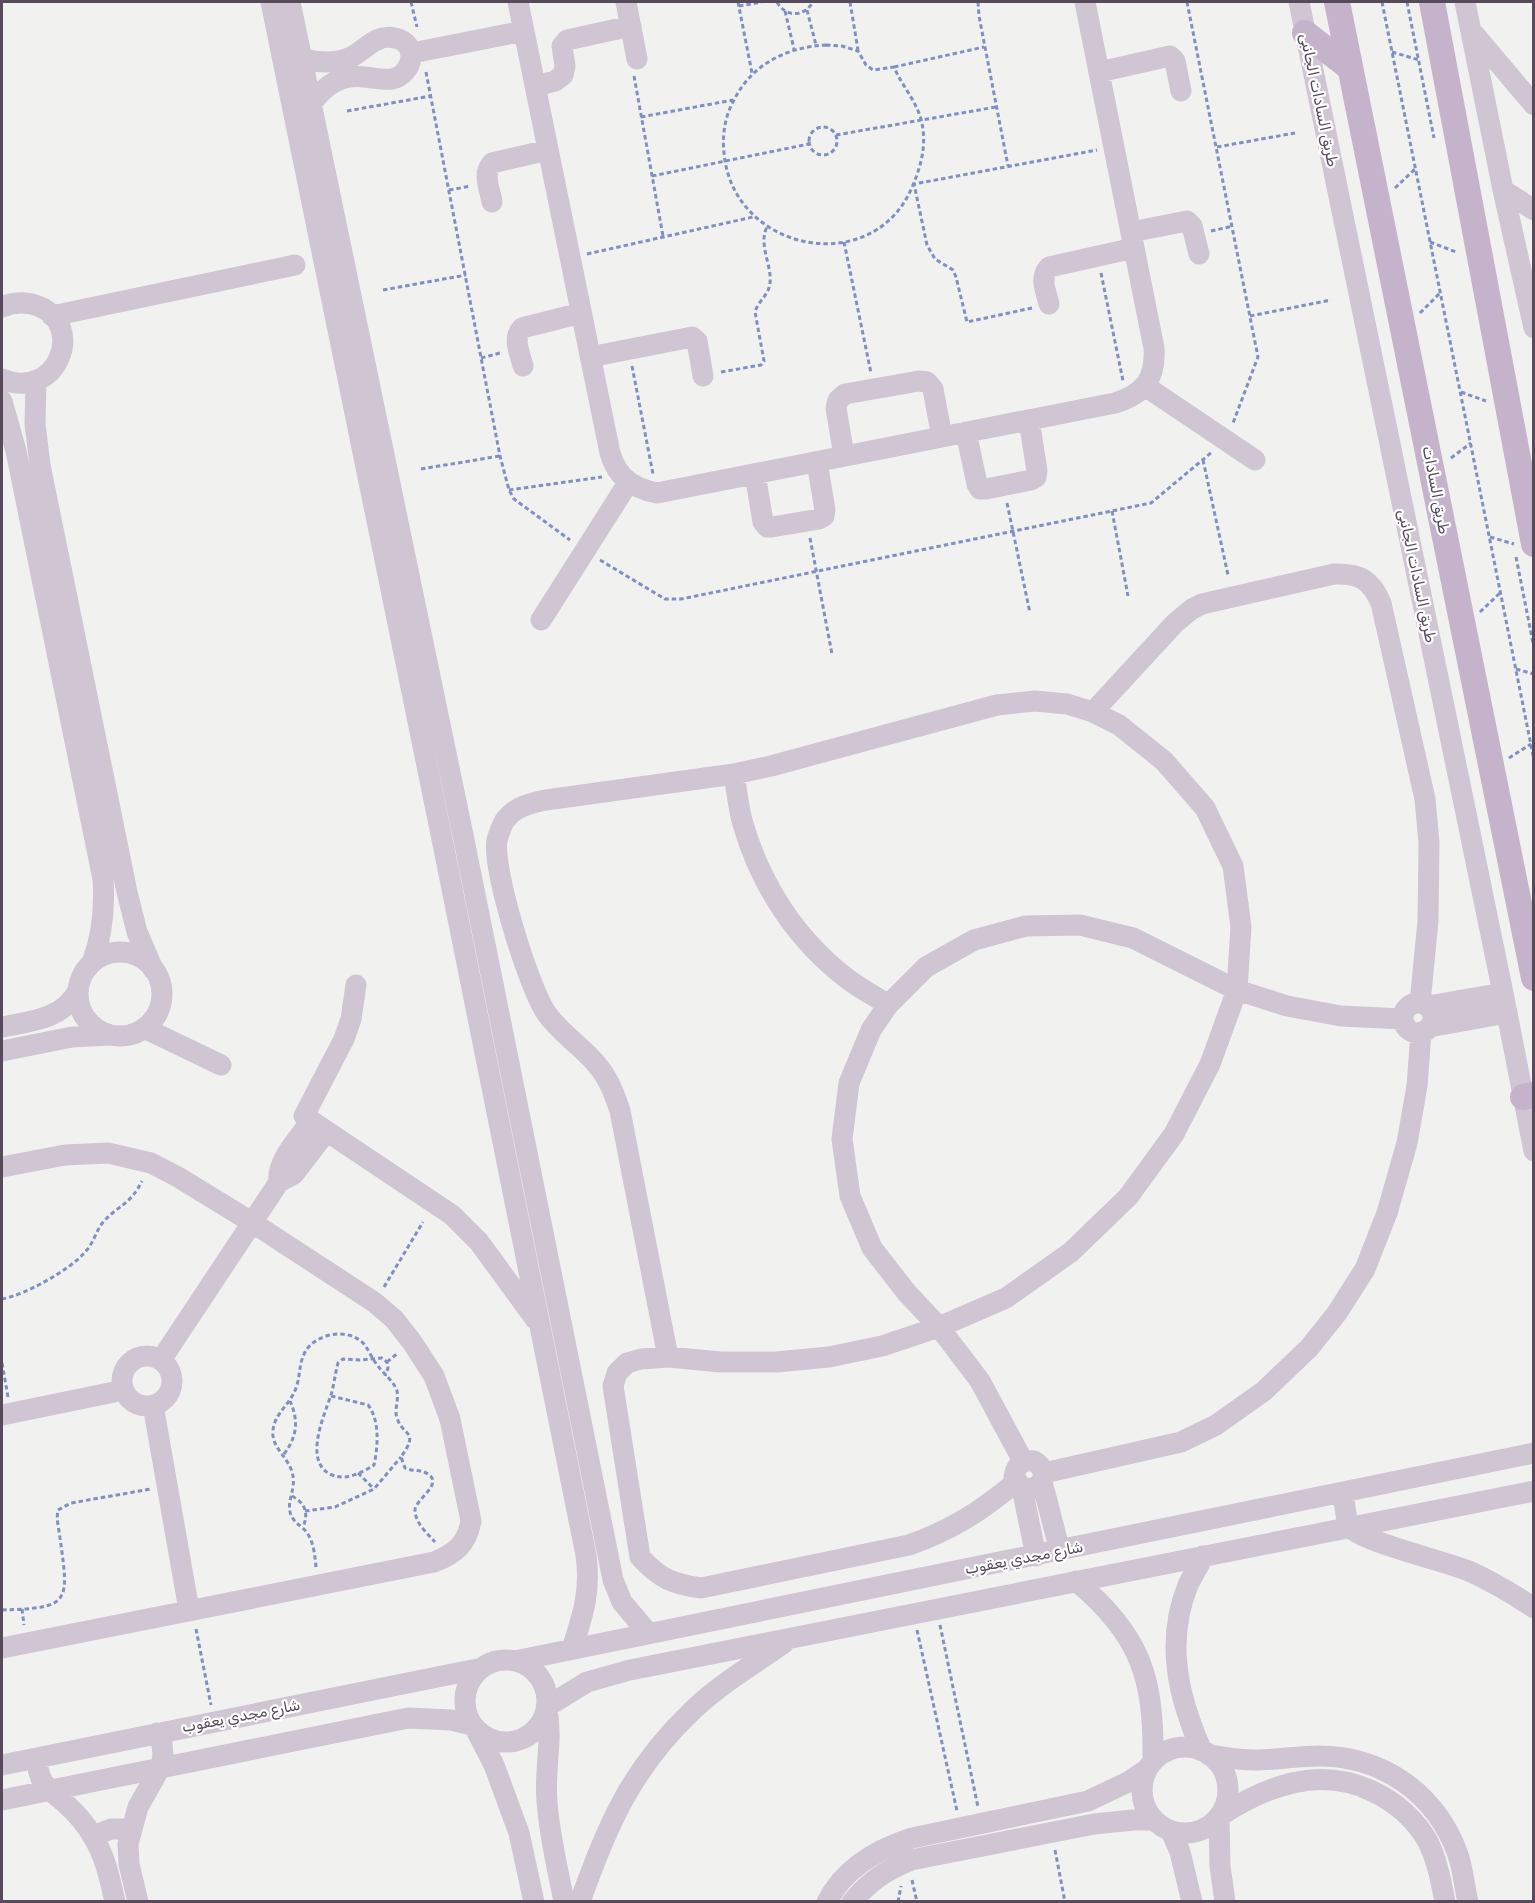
<svg xmlns="http://www.w3.org/2000/svg" width="1535" height="1903" viewBox="0 0 1535 1903" font-family="Rubik,'Noto Naskh Arabic',sans-serif">
	<style>
		.lines { fill: none; stroke-linecap: round; stroke-linejoin: round }
		.path { stroke: #808fc4; stroke-width: 3; stroke-dasharray: 4.5 3; stroke-linecap: butt }
		.minor { stroke: #cfc5d3; stroke-width: 21 }
		.major { stroke: #c5b3cb; stroke-width: 26 }
		.labels { text-anchor: middle; stroke-width: 4.5; stroke-linejoin: round; paint-order: stroke }
		.street-label { font-size: 15px; fill: #564a5b; stroke: #fff }
	</style>
	<rect width="100%" height="100%" fill="#f1f2f0"/>
	<g class="lines">
		<path class="path" d="M411,2L417,27
			M738,2L752,73
			M777,2C786,18 804,17 813,2
			M850,2L858,50
			M978,2L979,16L1008,166
			M1187,2L1258,357L1233,423
			M1382,2L1534,760
			M1407,2L1434,138
			M739,6L762,2
			M807,10L816,45
			M785,11L794,49
			M826,45L842,46L858,51L866,65L873,70L894,67C902,86 915,99 921,119C927,143 922,163 913,185C875,280 733,253 724,153C722,135 725,116 734,100C752,64 787,47 826,45Z
			M1392,52L1419,60
			M894,67L984,47
			M426,72L500,456L509,490L514,499L570,540
			M634,76L663,236
			M347,111L431,96
			M641,117L733,100
			M809 141a14 14 0 1 1 28 0a14 14 0 1 1-28 0Z
			M836,135L996,107
			M1217,147L1295,133
			M652,176L809,144
			M1395,188L1416,168
			M449,190L471,186
			M1211,231L1233,226
			M844,242L871,373
			M1430,242L1456,252
			M587,254L753,217
			M1101,273L1123,381
			M383,290L466,275
			M1032,308L967,322L956,277L953,270L935,259L927,245L914,184L1097,150
			M1420,313L1441,292
			M1250,316L1331,300
			M481,358L500,353
			M632,366L653,474
			M721,372L761,365L764,361L755,312C758,301 769,295 770,283C772,265 758,244 767,227
			M1461,392L1486,401
			M1451,458L1471,443
			M1203,460L1228,575
			M421,469L500,456
			M509,490L602,477
			M1007,503L1030,613
			M1112,511L1128,596
			M1490,537L1514,544
			M810,538L832,654
			M1516,557L1534,648
			M600,560L665,599H681L1151,503L1212,452
			M1480,612L1501,592
			M1516,669L1534,674
			M1509,758L1531,744
			M384,1287L423,1222
			M2,1299C25,1295 70,1270 85,1252C94,1243 96,1230 104,1221C120,1204 130,1205 142,1181
			M387,1362L398,1353
			M2,1363L8,1397
			M331,1396L368,1405C380,1420 378,1447 374,1465C363,1472 348,1480 335,1476C301,1466 324,1416 331,1395C334,1385 335,1374 338,1363L343,1359L360,1360L382,1358L387,1362L388,1368L385,1376
			M284,1454C297,1437 299,1421 290,1401
			M358,1473L374,1489
			M292,1496C305,1503 309,1513 303,1527
			M305,1511L335,1507L374,1489L401,1457
			M316,1567C315,1557 314,1545 309,1536C304,1526 293,1524 290,1512C287,1499 297,1488 292,1472C288,1458 275,1450 273,1436C271,1415 290,1406 296,1388C301,1375 298,1362 307,1349C319,1333 348,1328 363,1343C369,1350 372,1359 378,1366C383,1373 395,1383 397,1391C399,1400 394,1410 397,1418C403,1437 420,1430 401,1457L405,1468C411,1471 418,1470 424,1472C448,1482 415,1499 415,1510C415,1523 427,1533 435,1542
			M22,1609L24,1625
			M2,1610C71,1608 69,1603 60,1538C59,1529 56,1519 58,1510L71,1503L151,1489
			M940,1625L978,1807
			M196,1629L211,1705
			M917,1630L957,1811
			M1055,1850L1065,1902
			M912,1880L917,1902
			M898,1902L901,1886"/>
		<path class="minor" d="M271,2L443,844L586,1555C591,1591 583,1615 572,1649
			M290,2L464,840L613,1580L622,1602L648,1633
			M518,2L610,453C617,477 632,488 657,493L1115,403C1144,394 1156,379 1154,348L1085,2
			M626,2L637,59
			M1299,2L1503,993L1534,1151
			M1465,2L1503,190L1534,328
			M1474,34L1534,105
			M412,53L524,31
			M302,58C318,63 335,64 351,57C367,49 375,34 395,38C420,43 413,75 392,79C382,80 375,78 365,77C341,74 325,85 311,104
			M1099,72L1170,56L1175,61L1181,91
			M535,86L555,81L563,75L565,66L562,46L567,40L631,26
			M1503,190L1534,210
			M492,202C490,189 482,174 492,163L548,150
			M1131,232L1187,221L1192,226L1199,254
			M1049,304C1046,291 1039,278 1049,267L1134,248
			M2,307C14,302 25,301 38,306C87,325 57,402 2,379
			M52,316L295,265
			M590,357L692,337L697,341L703,376
			M523,366C520,353 512,339 522,328L581,313
			M36,382L35,424L40,465L127,892L137,932L153,969
			M1145,386L1255,460
			M2,401L16,451L103,879C105,908 103,934 92,963
			M966,432L977,484L980,489H986L1031,480L1036,477L1037,471L1029,420
			M844,456L836,408L838,400L845,394L919,381L927,382L933,389L942,437
			M755,474L763,522L767,527H772L819,519L824,516L825,510L817,462
			M541,620L628,483
			M1093,712L1175,623L1192,609L1202,604L1334,574C1360,573 1371,580 1381,603L1425,799L1429,843L1428,921L1420,1003
			M734,774C737,790 738,808 743,824C761,886 797,941 849,980C861,989 875,996 888,1005
			M78 994a42 42 0 1 1 84 0a42 42 0 1 1-84 0Z
			M356,985L351,1019L344,1039L304,1116L452,1215L479,1242L536,1320
			M1403 1018a15 15 0 1 1 30 0a15 15 0 1 1-30 0Z
			M1428,1006L1503,993
			M2,1027C31,1021 61,1020 78,991
			M1429,1027L1507,1013
			M144,1028L221,1065
			M2,1051L72,1037L110,1035
			M2,1167L65,1155L108,1153L151,1163L178,1177L253,1223L374,1302L394,1319L412,1342L434,1376L450,1419L471,1521C467,1544 455,1554 434,1562L2,1648
			M279,1182L294,1174L326,1132
			M122 1381a25 25 0 1 1 50 0a25 25 0 1 1-50 0Z
			M668,1357L620,1111C615,1095 609,1079 598,1066C583,1047 561,1034 547,1014C529,989 492,869 497,840C499,834 502,823 506,819C516,806 532,803 546,800L734,774L771,766L997,705L1035,701L1067,704L1093,712L1119,725L1164,761L1205,808L1233,866L1241,927L1237,990L1210,1064L1174,1134L1128,1197L1071,1252L1006,1298L939,1327L882,1346L829,1357L776,1362H721L668,1357L641,1359L627,1363L617,1373L613,1386L640,1557C660,1579 673,1584 701,1588L909,1545C952,1530 981,1511 1016,1482
			M161,1360L279,1182C276,1161 299,1138 311,1121
			M153,1405L189,1610
			M2,1415L124,1390
			M1023,1461L980,1381L939,1327L907,1293L872,1248L850,1196L842,1139L849,1083L871,1030L888,1005L926,967L974,940L1026,926L1080,925L1133,938L1237,990L1287,1006L1341,1016L1403,1019
			M1044,1473L1181,1442L1216,1425L1264,1391L1309,1348L1337,1313L1365,1269L1387,1213L1407,1143L1417,1086L1421,1032
			M1042,1482L1060,1551
			M1022,1488L1033,1489L1042,1482C1045,1472 1042,1466 1034,1461C1022,1460 1016,1465 1014,1477L1022,1488L1036,1556
			M1343,1492C1345,1502 1345,1521 1351,1528C1361,1541 1447,1562 1469,1571C1491,1581 1513,1594 1534,1608
			M1076,1581C1141,1635 1154,1678 1153,1760
			M465 1701a41 41 0 1 1 82 0a41 41 0 1 1-82 0Z
			M515,1661L1534,1453
			M548,1706L587,1682L630,1670L1534,1491
			M547,1709C553,1742 544,1769 547,1801C549,1835 558,1869 564,1902
			M477,1732L494,1765L519,1833L534,1902
			M1142 1790a43 43 0 1 1 86 0a43 43 0 1 1-86 0Z
			M1202,1751C1178,1697 1165,1642 1188,1585C1193,1575 1199,1566 1203,1556
			M1209,1755C1224,1757 1239,1760 1255,1760C1276,1760 1298,1756 1319,1756C1382,1756 1435,1793 1457,1852C1463,1867 1464,1885 1468,1902
			M37,1758C38,1784 47,1787 65,1803C75,1812 85,1823 92,1835C105,1855 110,1879 115,1902
			M2,1765L482,1668
			M2,1800L408,1718L451,1720L472,1725
			M1220,1816C1266,1786 1320,1765 1374,1792C1395,1802 1415,1819 1427,1840C1437,1859 1441,1881 1445,1902
			M1219,1817L1220,1866L1225,1902
			M1171,1831L1180,1852L1192,1902
			M93,1836L111,1829H131
			M138,1902L129,1864L128,1844L138,1807L160,1768L163,1756L162,1744L157,1733
			M580,1902C607,1825 632,1768 692,1711C720,1684 753,1665 784,1643
			M827,1902C844,1868 878,1849 912,1838L1088,1801L1128,1782L1146,1770
			M852,1902C871,1880 885,1871 911,1860L1094,1824L1133,1820H1153"/>
		<path class="major" d="M1337,2L1534,978
			M1432,2L1534,544
			M1305,33L1350,68
			M1523,1097L1534,1095"/>
	</g>
	<g class="labels">
		<g class="street-label">
			<text transform="translate(1319 100) rotate(78)" y="5">طريق السادات الجانبى</text>
			<text transform="translate(1436 490) rotate(79)" y="5">طريق السادات</text>
			<text transform="translate(1417 576) rotate(78)" y="5">طريق السادات الجانبى</text>
			<text transform="translate(1024 1558) rotate(-11)" y="5">شارع مجدي يعقوب</text>
			<text transform="translate(241 1716) rotate(-11)" y="5">شارع مجدي يعقوب</text>
		</g>
	</g>
	<rect width="1535" height="1903" fill="none" stroke="#564a5b" stroke-width="6"/>
</svg>
